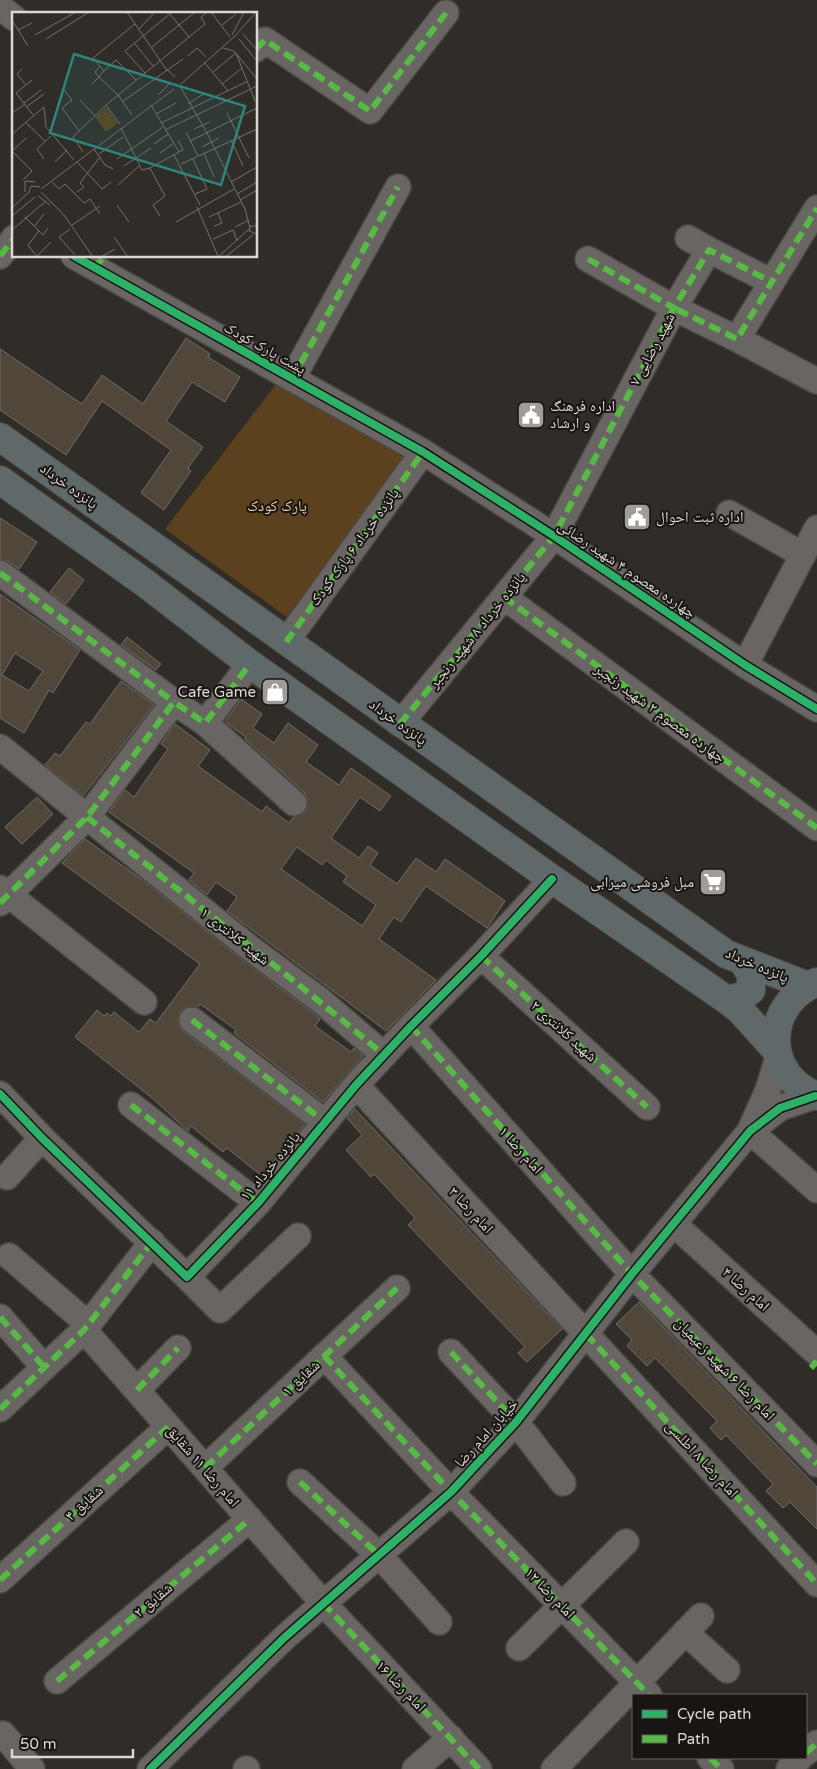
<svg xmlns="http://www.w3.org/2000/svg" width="817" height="1769" viewBox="0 0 817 1769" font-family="'Varela Round','Noto Naskh Arabic',sans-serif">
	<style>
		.green { fill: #5c411e }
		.building { fill: #50473a; stroke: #706d6a; fill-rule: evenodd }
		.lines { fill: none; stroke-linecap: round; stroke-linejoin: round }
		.minor-casing { stroke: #4b4844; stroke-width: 28 }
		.major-casing { stroke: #4b4844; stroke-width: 30 }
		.minor { stroke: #686562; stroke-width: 25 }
		.major { stroke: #606969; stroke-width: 28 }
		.quiet { stroke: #58b947; stroke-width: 6; stroke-dasharray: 12 6; stroke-linecap: butt }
		.cycleway-casing { stroke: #181512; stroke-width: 11 }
		.cycleway { stroke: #2db169; stroke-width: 8 }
		.labels { text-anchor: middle; stroke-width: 4; stroke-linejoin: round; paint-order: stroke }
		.street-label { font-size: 15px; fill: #dcd8d3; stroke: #181512 }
		.poi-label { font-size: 15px; fill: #dcd8d3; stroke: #181512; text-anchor: start }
		.park-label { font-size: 15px; fill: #f7d0a4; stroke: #181512 }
		.inset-road { fill: none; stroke: #75716c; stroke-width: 1 }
		.view { fill: #2e857d; fill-opacity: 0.15; stroke: #2e857d; stroke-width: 2.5 }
		.inset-edge { fill: none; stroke: #dcd8d3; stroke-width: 2.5 }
	</style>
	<rect width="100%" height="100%" fill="#302c28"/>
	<path class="green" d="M280,379L409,456L287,617L165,529Z"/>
	<path class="building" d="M186,338L210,354L208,357L240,377L225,402L192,382L166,421L203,447L188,468L191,471L164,510L141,493L171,450L102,401L66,455L0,410V349L82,404L102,375L143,404Z
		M0,518L37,542L19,569L8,561L0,559Z
		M69,568L84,580L66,604L50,592Z
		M0,594L80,650L53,693L49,690L24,733L0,718ZM15,653L43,671L29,691L2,675Z
		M127,637L161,664L156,670L121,645Z
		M121,681L154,705L83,796L45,765L55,753L60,756L86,722L90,724Z
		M241,699L262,714L253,728L274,743L288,723L318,745L306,762L339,785L351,768L391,796L380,811L360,797L331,838L359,858L368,846L378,853L370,865L397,884L416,858L436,872L445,859L505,901L487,928L426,886L401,922L394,917L379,939L436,980L386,1031L227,911L237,897L216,882L207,895L189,880L194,873L109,812L125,790L134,797L168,749L161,744L175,724L210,750L198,766L262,812L266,806L289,823L294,817L304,813L308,805L307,798L304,792L245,739L246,737L225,722ZM297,847L322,865L326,860L347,876L343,882L376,905L362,926L281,869Z
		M37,797L53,814L22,844L5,827Z
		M85,839L148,884L241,959L311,1011L320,1019L315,1026L351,1052L354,1048L363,1056L323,1102L234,1033L236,1030L200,1004L198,1007H187L181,1011L178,1019L179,1026L183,1031L305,1124L262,1176L227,1148L223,1152L191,1126L188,1131L151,1097L75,1037L97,1010L104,1016L107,1013L111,1016L114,1012L139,1032L150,1019L156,1023L200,964L62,863Z
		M355,1109L562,1329L527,1362L518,1353L525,1347L408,1225L415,1218L374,1174L371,1177L346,1150L362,1135L347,1118Z
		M639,1302L817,1487V1529L790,1502L783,1508L766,1491L773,1484L726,1435L721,1440L710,1428L717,1421L655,1358L647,1366L627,1346L632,1340L616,1324Z"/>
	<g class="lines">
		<g class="minor-casing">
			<path id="minor" d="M0,7L14,18
				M256,49L265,40L370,111L446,13
				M688,238L709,250
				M0,256L14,238
				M74,256L423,452L554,536L745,665L817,709
				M588,259L674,308L709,250L772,282
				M737,339L817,381
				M292,379L398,187
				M729,513L803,555
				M0,573L174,702
				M504,597L817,828
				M286,642L423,452
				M745,665L817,528
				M205,723L294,803
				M400,724L554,536L674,308L737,339L817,208
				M0,747L250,948L320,1000L384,1055
				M0,888L144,1002
				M0,903L87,817L174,702L205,723L250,664
				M481,956L647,1107
				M192,1020L325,1122
				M411,1026L632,1274L817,1464
				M356,1085L817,1584
				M0,1094L42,1138L187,1277L258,1203L356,1085L411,1026L481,956L552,879
				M131,1105L258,1203
				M751,1128L768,1090L778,1057
				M750,1131L817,1190
				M7,1177L42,1138
				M675,1225L817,1353
				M9,1256L88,1324
				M187,1277L220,1310L298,1236
				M0,1317L44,1367
				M84,1330L323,1603L479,1769
				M451,1352L516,1422L563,1483
				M324,1356L451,1492L649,1695
				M137,1390L178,1348
				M0,1409L84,1330L152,1242
				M205,1468L397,1288
				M300,1482L379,1555L439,1622
				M0,1580L168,1427
				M685,1632L727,1670
				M519,1648L626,1542
				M57,1681L250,1519
				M3,1734L32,1769
				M806,1753L817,1743
				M710,1758L721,1769
				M150,1769L284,1638L451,1492L516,1422L632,1274L750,1131L780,1108L815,1096
				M246,1769H247
				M415,1769L451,1738
				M554,1769L701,1616
				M789,1769L800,1758"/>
		</g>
		<g class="major-casing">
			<path id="major" d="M0,437L726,954L808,986
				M0,480L145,583L250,664L552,879L727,1000L740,1010L777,1051
				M817,982C763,1004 762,1075 817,1096
				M727,1000L743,996L751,990V975L743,961"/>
		</g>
		<use href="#minor" class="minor"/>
		<use href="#major" class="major"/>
		<path class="quiet" d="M256,49L265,40L370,111L446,13
			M0,256L14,238
			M588,259L674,308L709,250L772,282
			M94,268L105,256
			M292,379L398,187
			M0,573L174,702
			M504,597L817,828
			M286,642L423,452L418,450
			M400,724L554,536L674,308L737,339L817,208
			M87,817C186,897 287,973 384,1055
			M0,903L87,817L174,702L205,723L250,664
			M481,956L647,1107
			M192,1020L325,1122
			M411,1026L632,1274L817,1464
			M131,1105L258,1203
			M0,1317L44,1367
			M586,1334L817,1584
			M451,1352L516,1422
			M324,1356L451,1492L649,1695
			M811,1368L817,1361
			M137,1390L178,1348
			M0,1409L84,1330L152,1242
			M205,1468L397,1288
			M300,1482L379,1555
			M0,1580L168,1427
			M323,1603L479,1769
			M57,1681L250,1519
			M806,1753L817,1743
			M710,1758L721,1769"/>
		<g class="cycleway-casing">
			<path id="cycleway" d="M74,256L423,452L554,536L745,665L817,709
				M0,1094L42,1138L187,1277L258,1203L356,1085L411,1026L481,956L552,879
				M150,1769L284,1638L451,1492L516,1422L632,1274L750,1131L780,1108L815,1096"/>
		</g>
		<use href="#cycleway" class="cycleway"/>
	</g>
	<defs>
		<g id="civic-square" transform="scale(1.4375)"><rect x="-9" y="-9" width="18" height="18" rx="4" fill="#a09c97" stroke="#181512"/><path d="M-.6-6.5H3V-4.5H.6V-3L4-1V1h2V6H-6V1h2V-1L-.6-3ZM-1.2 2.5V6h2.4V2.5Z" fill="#fff"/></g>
		<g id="shop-square" transform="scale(1.4375)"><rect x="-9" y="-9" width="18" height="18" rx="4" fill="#a09c97" stroke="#181512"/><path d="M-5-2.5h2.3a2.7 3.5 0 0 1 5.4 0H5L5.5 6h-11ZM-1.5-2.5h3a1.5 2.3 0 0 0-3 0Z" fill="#fff"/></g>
		<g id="supermarket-square" transform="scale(1.4375)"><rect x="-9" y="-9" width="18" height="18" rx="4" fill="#a09c97" stroke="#181512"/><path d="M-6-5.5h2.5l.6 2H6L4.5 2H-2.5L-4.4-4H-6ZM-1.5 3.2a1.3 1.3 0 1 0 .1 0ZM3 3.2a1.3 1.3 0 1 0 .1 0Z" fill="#fff"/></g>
	</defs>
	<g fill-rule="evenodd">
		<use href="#civic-square" x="531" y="415"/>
		<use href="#civic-square" x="637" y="517"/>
		<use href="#shop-square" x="275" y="692"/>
		<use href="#supermarket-square" x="713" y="882"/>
	</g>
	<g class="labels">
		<g class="street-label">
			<text transform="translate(265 348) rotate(29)" y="5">پشت پارک کودک</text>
			<text transform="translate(652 349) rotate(-62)" y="5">شهید رضایی ۷</text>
			<text transform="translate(69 486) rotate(36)" y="5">پانزده خرداد</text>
			<text transform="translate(354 547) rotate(-54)" y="5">پانزده خرداد ۶ پارک کودک</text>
			<text transform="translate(627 569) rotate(34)" y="5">چهارده معصوم ۴ شهید رضائی</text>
			<text transform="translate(477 630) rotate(-51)" y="5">پانزده خرداد ۸ شهید رنجبر</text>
			<text transform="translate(660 713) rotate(36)" y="5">چهارده معصوم ۲ شهید رنجبر</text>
			<text transform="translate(398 722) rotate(36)" y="5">پانزده خرداد</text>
			<text transform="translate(235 936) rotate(38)" y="5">شهید کلانتری ۱</text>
			<text transform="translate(757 965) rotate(23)" y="5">پانزده خرداد</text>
			<text transform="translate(564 1031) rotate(42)" y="5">شهید کلانتری ۲</text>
			<text transform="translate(521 1150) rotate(48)" y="5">امام رضا ۱</text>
			<text transform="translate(270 1166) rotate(-50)" y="5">پانزده خرداد ۱۱</text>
			<text transform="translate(471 1210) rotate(47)" y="5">امام رضا ۳</text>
			<text transform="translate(746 1289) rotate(42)" y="5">امام رضا ۴</text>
			<text transform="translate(725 1369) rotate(46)" y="5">امام رضا ۶ شهید زعیمیان</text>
			<text transform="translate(301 1378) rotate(-43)" y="5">شقایق ۱</text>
			<text transform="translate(486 1433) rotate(-48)" y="5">خیابان امام رضا</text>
			<text transform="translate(702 1459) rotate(47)" y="5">امام رضا ۸ اطلسی</text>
			<text transform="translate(203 1466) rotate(49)" y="5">امام رضا ۱۱ شقایق</text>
			<text transform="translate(84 1503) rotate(-42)" y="5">شقایق ۴</text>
			<text transform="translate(550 1593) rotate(46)" y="5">امام رضا ۱۲</text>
			<text transform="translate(153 1600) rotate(-40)" y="5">شقایق ۲</text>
			<text transform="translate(401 1686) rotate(46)" y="5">امام رضا ۱۶</text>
		</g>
		<g class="poi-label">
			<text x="550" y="411">اداره فرهنگ<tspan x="550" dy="17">و ارشاد</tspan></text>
			<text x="656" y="522">اداره ثبت احوال</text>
			<text x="256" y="697" text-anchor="end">Cafe Game</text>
			<text x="694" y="887" text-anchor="end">مبل فروشی میرابی</text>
		</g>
		<g class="park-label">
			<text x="277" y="511">پارک کودک</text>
		</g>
	</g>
	<g transform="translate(12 12)">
		<rect width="245" height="245" fill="#302c28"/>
		<path d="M94,95L106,111L94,120L83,105Z" fill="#5c411e"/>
		<path class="inset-road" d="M115,0L154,57L163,65M199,0L218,25M158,2L177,25M0,8L16,34M210,13L224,2M127,17L143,0M6,18L20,11M231,22L245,38M23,23L64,0M220,23L232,0M34,27L77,0M227,27L245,49M123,32L141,54M140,35L183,0M211,36L222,39L245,67M176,44L185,36L194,45M192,50L216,79M10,57L5,62L13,72M92,59L104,48L124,68M201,60L224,41L243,89M133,61L113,39L160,0M20,68L4,81L21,103M80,72L87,65L83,60L88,54M169,72L223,24L244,0M210,72L230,56M168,74L195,121L233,197L238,216M52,78L60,88L50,96L67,119M146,83L157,72M68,88L83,104M110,90L171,47M12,91L29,78M176,92L193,81M94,93L108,112M14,95L32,82M32,95L34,115L62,148M0,101L13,92M215,101L237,146M144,102L164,91M120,103L106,83L87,65L92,59L81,46L123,12M13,110L33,129M149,111L234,70M109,116L130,158L138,156L153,184L141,193L148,204M182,117L198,110M153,118L245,74M174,120L186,144M0,122L32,95M166,128L171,138L167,140M219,128L231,154M178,129L245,96M142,132L156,122M190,135L207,126M82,137L93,153L101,157M71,140L61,125L94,93L193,12L189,5L195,0M148,141L162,131M192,141L202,165M87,142L111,125M162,143L188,193M32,147L25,137L39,124M105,147L151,115M181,147L195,177L183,182M43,150L55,138M65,150L90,177L99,170M169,152L245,117M112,154L139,136M138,156L167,140L139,93M11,168L20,159L0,139L14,126M40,170L47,177L53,172L72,191L78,187L88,202M219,170L245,155M106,173L127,154M29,177L162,77M13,180V169L23,170M29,180L52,203L81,245M65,180L72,175L68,171L88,145M225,182L245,170M26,184L38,193M228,188L245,178M105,193L117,210M185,195L206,244M0,196L17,180L19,174L28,175M0,204L23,185M13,205L31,223L36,216M197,205L229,190M164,210L222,177M60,213L88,194M202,214L210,211L206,201M245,214H239L237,219L245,222M22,215L32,202M223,215L237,208M58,217L47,225L63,243M0,218L34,189M102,225L116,245M201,227L221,218L225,229M25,244L39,230M25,245L16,233L27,219M89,245L103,237M206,245L237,217M213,245L241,223"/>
		<path class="view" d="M62,42L233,94L209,173L38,121Z"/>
		<rect width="245" height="245" class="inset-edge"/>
	</g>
	<rect x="632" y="1694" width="175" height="65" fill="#181512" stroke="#66635f"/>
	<rect x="642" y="1710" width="25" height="8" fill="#2db169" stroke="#66635f"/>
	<text x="677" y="1719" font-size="15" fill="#dcd8d3">Cycle path</text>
	<rect x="642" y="1735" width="25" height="8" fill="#58b947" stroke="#66635f"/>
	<text x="677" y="1744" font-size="15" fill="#dcd8d3">Path</text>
	<path d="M12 1749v8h121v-8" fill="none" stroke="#dcd8d3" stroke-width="2.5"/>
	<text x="20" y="1749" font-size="15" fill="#dcd8d3" stroke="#181512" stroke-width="4" paint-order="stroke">50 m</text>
</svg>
